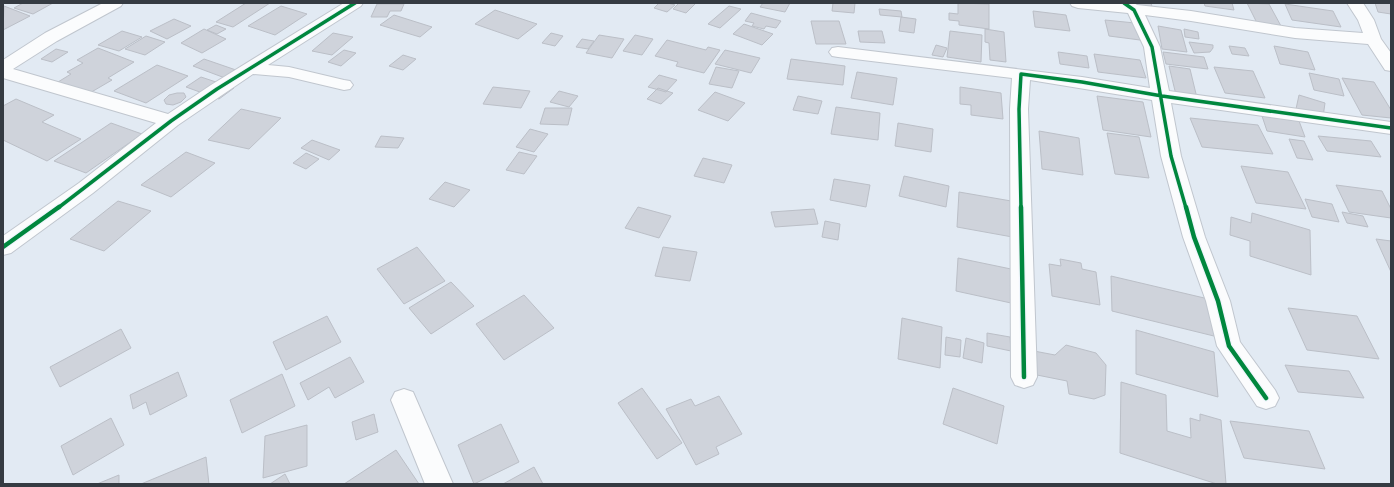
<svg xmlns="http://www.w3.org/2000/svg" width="1394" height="487" viewBox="0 0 1394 487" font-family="Lato,sans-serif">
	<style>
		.building { fill: #cfd3db; stroke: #bbbfc7 }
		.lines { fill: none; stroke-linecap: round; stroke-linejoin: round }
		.minor-casing { stroke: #c0c6ce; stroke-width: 2 }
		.minor { fill: #fbfcfd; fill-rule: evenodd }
		.cycleway-far1-casing { stroke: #eff5fc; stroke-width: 5.5 }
		.cycleway-casing { stroke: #eff5fc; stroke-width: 7 }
		.cycleway-far1 { stroke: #00873e; stroke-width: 3.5 }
		.cycleway { stroke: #00873e; stroke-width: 4.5 }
	</style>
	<rect width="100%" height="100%" fill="#e2eaf3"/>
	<path class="building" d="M23,3H53L33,14L14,8Z
		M246,3H270L233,27L216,22Z
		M659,3H668L675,5L667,12L654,8Z
		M679,3H696L686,13L673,9Z
		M763,3H790L785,12L760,7Z
		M833,3H855L854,13L832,11Z
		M958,3L989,4V29L959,25V21L949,20V13L958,14Z
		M1133,3H1151L1153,10L1134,7Z
		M1204,3H1232L1234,10L1205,6Z
		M1247,3L1269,4L1281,26L1257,23Z
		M1375,3H1391V14L1378,12Z
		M377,4H404L401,11H390L387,17H371Z
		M1285,4L1333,11L1341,27L1292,20Z
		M4,6L30,16L3,30Z
		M281,6L307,14L275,35L248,26Z
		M729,6L741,9L720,28L708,24Z
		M879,9L901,11L902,17L880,15Z
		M495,10L537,24L518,39L475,24Z
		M1033,11L1066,15L1070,31L1035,27Z
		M751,13L781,21L776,28L766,26L764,29L752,26L754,23L745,21Z
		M394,15L432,27L420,37L380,25Z
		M901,17L916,19L914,33L899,31Z
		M174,19L191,26L167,39L150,31Z
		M1105,20L1135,23L1140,40L1109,36Z
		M811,21H839L846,44H816Z
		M744,24L773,34L762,45L733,34Z
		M216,25L226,29L217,34L207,30Z
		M1158,26L1181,30L1187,52L1162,49Z
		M204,29L226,39L202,53L181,43Z
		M985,29L1004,32L1006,62L990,60L989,43L985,42Z
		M1184,29L1198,32L1199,39L1185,37Z
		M122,31L142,37L119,51L98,45Z
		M858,31H882L885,43L860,42Z
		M950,31L982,35L981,62L947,57Z
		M333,33L353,37L332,55L312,51Z
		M551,33L563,36L555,46L542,43Z
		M599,35L624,39L612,58L586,53Z
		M635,35L653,39L642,55L623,51Z
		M146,36L165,42L145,55L125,49Z
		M582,39L594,41L588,49L576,47Z
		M667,40L706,50L708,47L720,50L704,73L676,66L678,62L655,56Z
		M1189,42L1213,45V48L1210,52L1194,53Z
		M936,45L947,48L943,57L932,55Z
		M1229,46L1245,48L1249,56L1232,54Z
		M1274,46L1308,52L1315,70L1280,64Z
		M98,48L134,62L108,78L112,80L88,94L58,82L71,74L67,72L83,63L77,60Z
		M56,49L68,52L52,62L41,59Z
		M344,50L356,53L341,66L328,62Z
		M725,50L760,58L751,73L715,64Z
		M1058,52L1087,56L1089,68L1060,64Z
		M1163,52L1204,57L1208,69L1166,64Z
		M1094,54L1140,60L1146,78L1098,72Z
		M403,55L416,59L403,70L389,66Z
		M204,59L236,70L225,78L193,66Z
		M791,59L845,66L843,85L787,79Z
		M157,65L188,76L146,103L114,91Z
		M1169,66L1190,69L1197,98L1176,95Z
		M716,67L739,71L732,88L709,84Z
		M1214,67L1253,71L1265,98L1225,93Z
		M857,72L897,78L893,105L851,98Z
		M1309,73L1339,79L1344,96L1314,90Z
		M659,75L677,80L666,92L648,87Z
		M201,77L234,88L219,99L186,87Z
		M1342,78L1374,82L1391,110V118L1362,115Z
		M493,87L530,91L521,108L483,104Z
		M960,87L1001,93L1003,119L971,115V105L960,104Z
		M658,88L673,93L661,104L647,99Z
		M559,91L578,96L569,107L550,102Z
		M715,92L745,103L728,121L698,110Z
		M177,93H184L186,97L181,102L173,105L166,104L164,100L169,95Z
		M1299,95L1325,103L1323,117L1296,109Z
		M798,96L822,101L818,114L793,110Z
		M1097,96L1143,102L1151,137L1103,130Z
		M16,99L54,115L42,122L81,139L47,161L3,140V106Z
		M836,107L880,113L878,140L831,134Z
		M545,108H572L568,125L540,124Z
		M241,109L281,118L249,149L208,140Z
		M1262,116L1299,121L1305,137L1267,131Z
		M1190,118L1258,125L1273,154L1202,147Z
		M111,123L142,134L86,173L54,161Z
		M898,123L933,129L931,152L895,146Z
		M530,129L548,134L534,152L516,147Z
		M1039,131L1079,138L1083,175L1042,169Z
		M1107,133L1139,137L1149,178L1115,174Z
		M381,136L404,138L398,148L375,147Z
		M1318,136L1371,141L1381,157L1327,151Z
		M1289,139L1304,141L1313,160L1297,158Z
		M312,140L340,150L329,160L301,148Z
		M186,152L215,163L171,197L141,185Z
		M519,152L537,156L524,174L506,170Z
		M306,153L319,159L306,169L293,163Z
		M703,158L732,165L724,183L694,176Z
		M1241,166L1288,172L1306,209L1256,203Z
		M904,176L949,186L946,207L899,196Z
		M834,179L870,185L866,207L830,200Z
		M445,182L470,190L454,207L429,199Z
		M1336,185L1382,191L1391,209V218L1349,212Z
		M959,192L1017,202L1018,238L957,227Z
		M1305,199L1332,204L1339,222L1312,217Z
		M118,201L151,211L104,251L70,239Z
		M638,207L671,216L659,238L625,228Z
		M814,209L818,224L775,227L771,212Z
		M1342,212L1363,216L1368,227L1347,223Z
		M1252,213L1310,230L1311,275L1250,256V241L1230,235L1231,217L1251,223Z
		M825,221L840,224L838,240L822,237Z
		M1376,239L1391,241V272Z
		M417,247L445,281L404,304L377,269Z
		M663,247L697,252L690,281L655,276Z
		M958,258L1011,269V303L956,291Z
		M1060,259L1081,263L1082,269L1096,272L1100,305L1052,296L1049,264L1061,266Z
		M1111,276L1217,301L1222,338L1112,311Z
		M451,282L474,306L431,334L409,308Z
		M524,295L554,328L504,360L476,324Z
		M1288,308L1357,316L1379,359L1307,350Z
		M327,316L341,342L286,370L273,342Z
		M902,318L942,327L940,368L898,359Z
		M121,329L131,348L60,387L50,367Z
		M1136,330L1214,352L1218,397L1136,374Z
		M987,333L1010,337L1011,351L987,346Z
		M946,337L961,340L960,357L945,355Z
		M966,338L984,343L982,363L963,358Z
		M1066,345L1096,353L1106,365L1105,395L1094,399L1069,394L1067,381L1037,375L1034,351L1055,355Z
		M350,357L364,382L335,398L329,387L308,400L300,383Z
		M1285,365L1349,371L1364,398L1298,392Z
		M178,372L187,396L150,415L146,402L133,409L130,395Z
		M282,374L295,406L242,433L230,400Z
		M1121,382L1166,395L1167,431L1191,438L1190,418L1200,421V414L1221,420L1226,484H1217L1120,453Z
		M642,388L682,443L657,459L618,403Z
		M953,388L1004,406L997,444L943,424Z
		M719,396L742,434L716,447L719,454L696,465L666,409L691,399L695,406Z
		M374,414L378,432L356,440L352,422Z
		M111,418L124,445L73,475L61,446Z
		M1230,421L1309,431L1325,469L1244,458Z
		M501,424L519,462L474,484L458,445Z
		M307,425V466L263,478L265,436Z
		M396,450L419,484H344Z
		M206,457L209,484H141Z
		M534,467L543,484H503Z
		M285,474L290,484H270Z
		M119,475V484H97Z"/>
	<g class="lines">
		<g class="minor-casing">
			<path id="minor" d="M103,3H123L121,6L57,41L13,69L168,114L211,85L344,3H363L361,6L268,65L289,67L344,80L350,81L353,85L350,89L344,90L289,77L253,74L178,125L93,193L11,253L3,255V236L79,183L156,123L3,78V60L45,33Z
				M1070,3H1134L1137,5L1191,11L1295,28L1363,33L1358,20L1347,3H1363L1374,20L1381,39L1391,53V71L1385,70L1368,44L1295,38L1191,21L1145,15L1160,47L1169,91L1391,122V134L1171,103L1181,156L1205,237L1230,301L1240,342L1275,390L1279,398L1275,406L1266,409L1257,406L1217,346L1206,301L1183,237L1161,156L1152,100L1030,80L1028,109L1037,377L1033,385L1024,388L1015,385L1011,377L1010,109L1012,78L838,57L832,56L829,52L832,48L838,47L1082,77L1150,88L1144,47L1128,13L1078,8L1072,6Z
				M404,389L413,392L453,484H425L391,400L395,392Z"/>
		</g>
		<use href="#minor" class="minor"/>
		<g class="cycleway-far1-casing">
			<path id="cycleway-far1" d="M1124,3L1134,10L1152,47L1171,156L1186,208
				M58,208L171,121L217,89L355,3
				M1021,208L1019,109L1021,74L1082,82L1162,96L1391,128"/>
		</g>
		<g class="cycleway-casing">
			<path id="cycleway" d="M1021,207L1024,377
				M1186,207L1194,237L1218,301L1229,346L1266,398
				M3,247L59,207"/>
		</g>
		<use href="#cycleway-far1" class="cycleway-far1"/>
		<use href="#cycleway" class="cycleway"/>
	</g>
	<rect width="1394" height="487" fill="none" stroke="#353b42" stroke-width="8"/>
</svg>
